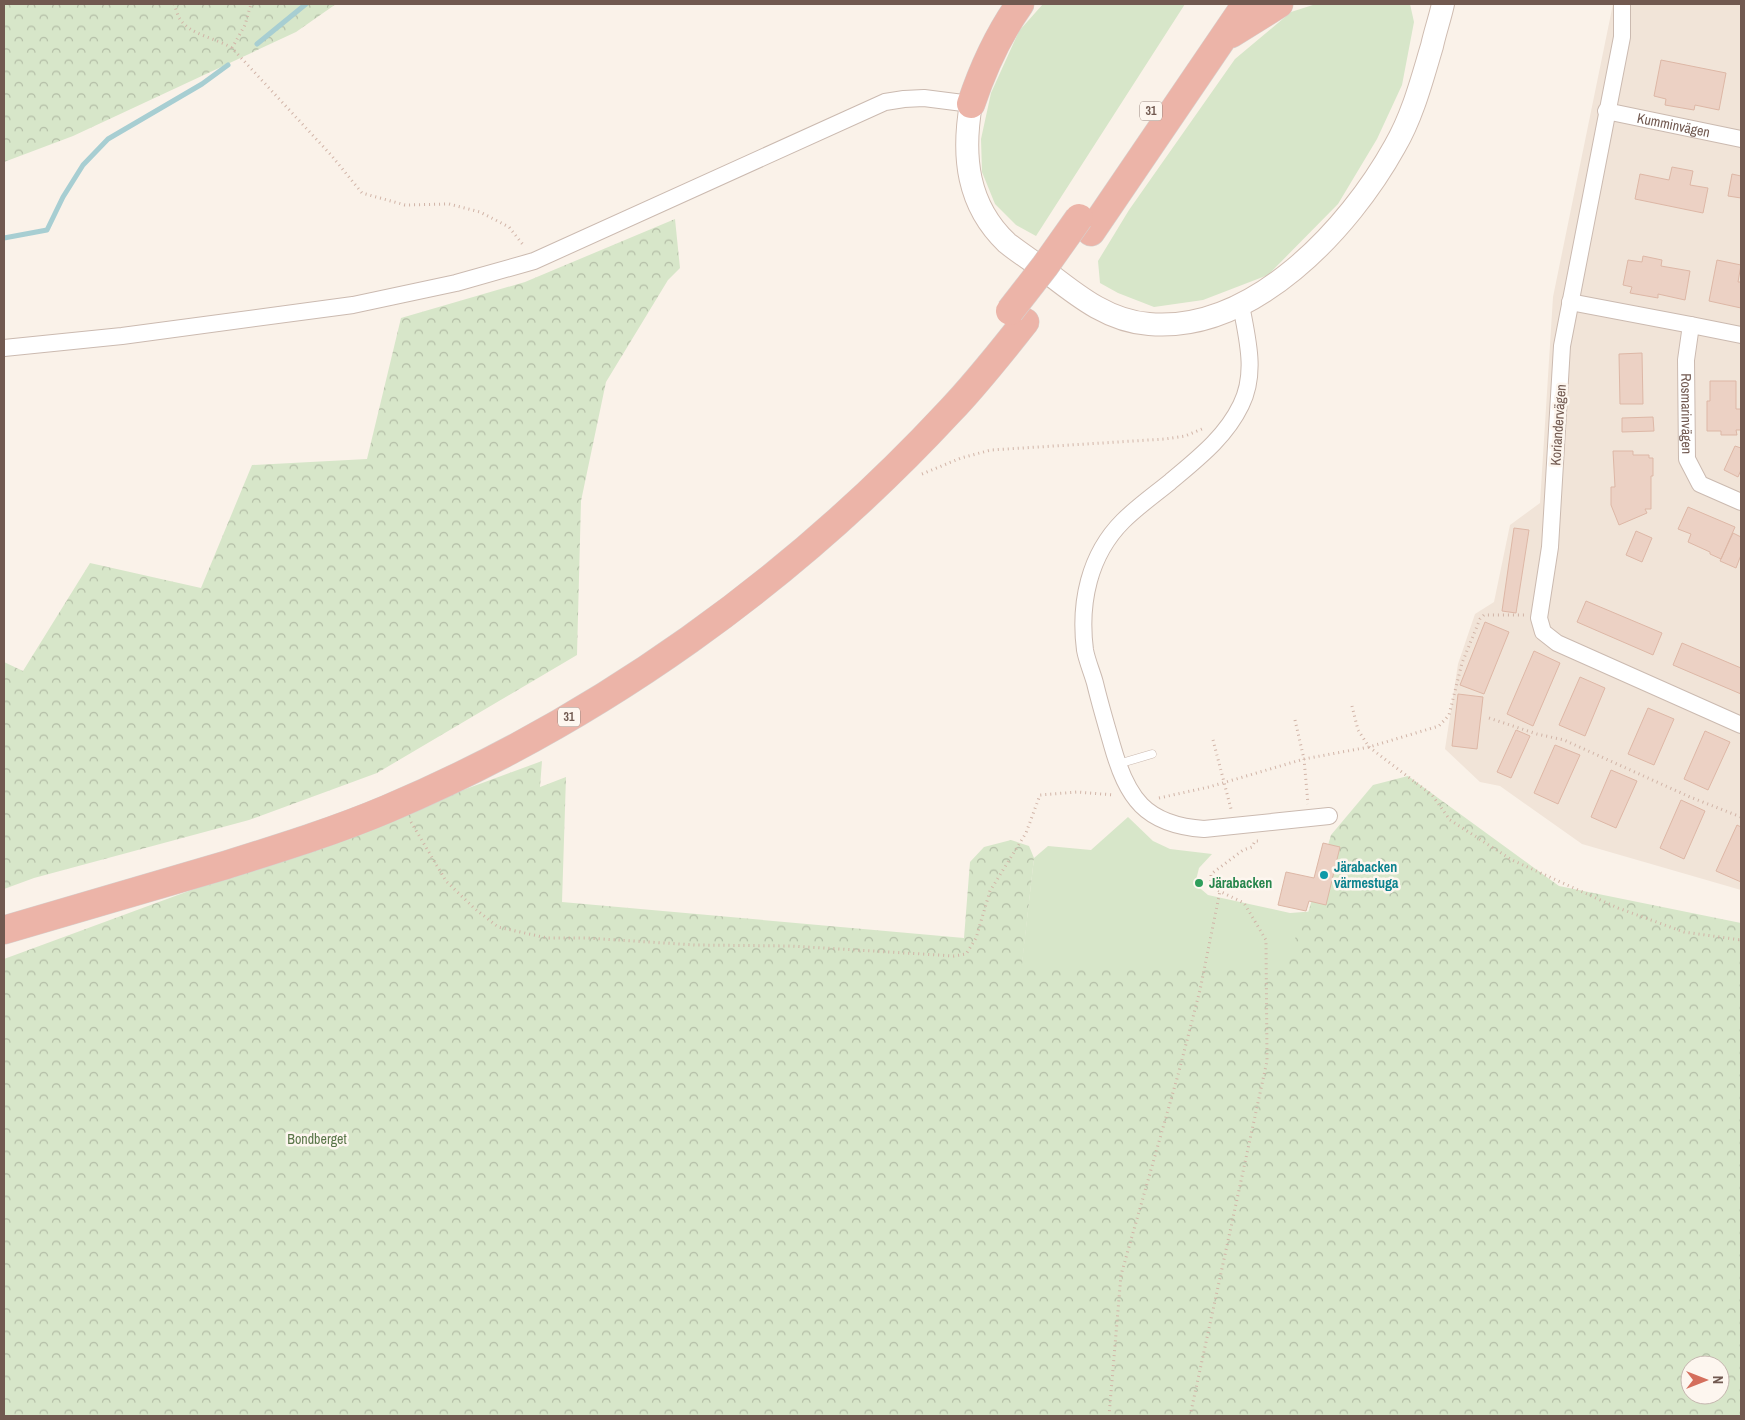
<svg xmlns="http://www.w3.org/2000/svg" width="1745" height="1420" viewBox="0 0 1745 1420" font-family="'Archivo Narrow',sans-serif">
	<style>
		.residential { fill: #f1e4d8 }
		.green { fill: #d7e6c9 }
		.forest { fill: url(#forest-crowns); fill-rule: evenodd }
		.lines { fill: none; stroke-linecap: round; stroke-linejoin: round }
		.stream { stroke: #a7ced2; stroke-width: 5 }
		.building { fill: #ecd1c4; stroke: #ddb7a6 }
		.lane-casing { stroke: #cbbab0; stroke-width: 9 }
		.street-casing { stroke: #cbbab0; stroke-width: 18 }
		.secondary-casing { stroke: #cfbcb1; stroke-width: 24 }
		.highway-casing { stroke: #d7d1ce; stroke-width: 29 }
		.path { stroke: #d1b4a7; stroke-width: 3; stroke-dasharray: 1 4; stroke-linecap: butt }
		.lane { stroke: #fff; stroke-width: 8 }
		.street { stroke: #fff; stroke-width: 16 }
		.secondary { stroke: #fff; stroke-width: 22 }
		.highway { stroke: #ecb4a8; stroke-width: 28 }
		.highway-bridge-casing { stroke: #d7d1ce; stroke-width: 29; stroke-linecap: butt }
		.highway-bridge { stroke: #ecb4a8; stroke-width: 28 }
		.culture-dot { fill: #0f9aa8; stroke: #fdf6ef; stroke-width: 2 }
		.leisure-dot { fill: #2e9e5b; stroke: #fdf6ef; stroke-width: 2 }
		.labels { text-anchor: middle; stroke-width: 5; stroke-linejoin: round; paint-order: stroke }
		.shield { fill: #fdf6ef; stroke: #9b8880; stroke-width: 1 }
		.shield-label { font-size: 12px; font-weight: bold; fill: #715950 }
		.street-label { font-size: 14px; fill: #715950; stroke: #fdf6ef }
		.culture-label { font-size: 14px; font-weight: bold; fill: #0d838f; stroke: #fdf6ef; text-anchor: start }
		.leisure-label { font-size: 14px; font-weight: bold; fill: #27864d; stroke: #fdf6ef; text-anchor: start }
		.park-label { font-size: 14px; fill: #5a7649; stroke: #fdf6ef }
	</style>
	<defs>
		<pattern id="forest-crowns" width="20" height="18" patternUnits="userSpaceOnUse" patternTransform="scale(1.25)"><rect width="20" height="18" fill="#d7e6c9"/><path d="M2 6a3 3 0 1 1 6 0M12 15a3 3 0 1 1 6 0" fill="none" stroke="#b3bda6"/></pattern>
	</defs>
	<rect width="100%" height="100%" fill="#faf2e9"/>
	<path class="residential" d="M1613,4H1741V890L1582,844L1500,786L1480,782L1445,749L1458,664L1475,614L1494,602L1510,525L1540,503L1553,297Z"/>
	<path class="green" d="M1043,4H1185L1036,236L1016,225L995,204L982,172L981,139L991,93L1019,31Z
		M1316,4H1410L1414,22L1402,85L1377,139L1338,204L1268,275L1203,300L1154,307L1118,293L1100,283L1098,261L1129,210L1235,59L1291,12Z
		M1128,817L1153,841L1170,849L1212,854L1199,868L1195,884L1208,895L1290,913L1317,911L1041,1416H879L1001,1144L1034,858L1048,846L1091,850Z"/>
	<path class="forest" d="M4,4H336L296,32L73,136L4,162Z
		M675,219L680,268L668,280L606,382L581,501L577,655L377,773L249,820L34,878L4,889V662L23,671L90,563L201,588L252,465L367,459L401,318L525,282Z
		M542,761L540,787L566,777L562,902L964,938L970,862L984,847L1011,840L1029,846L1034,858L1022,965L1279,970L1308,913L1331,835L1373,785L1408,776L1559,886L1741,923V1416H4V959ZM1690,1365H1720V1395H1690Z"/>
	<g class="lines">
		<path class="stream" d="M257,44L306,4
			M4,238L47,230L63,197L83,165L108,139L202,84L228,65"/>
	</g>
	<path class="building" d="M1661,60L1726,73L1719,110L1695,105L1694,110L1665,105L1666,99L1654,96Z
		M1672,167L1693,171L1690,185L1708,188L1703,213L1635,199L1640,174L1669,180Z
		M1732,174L1741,176V198L1728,196Z
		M1643,256L1662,260L1661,266L1690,271L1685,300L1658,294V298L1630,293L1632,287L1623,285L1628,260L1642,262Z
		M1717,260L1741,265L1738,282H1741V308L1709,301Z
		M1642,353L1643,404H1620L1619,354Z
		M1710,381H1736V409H1741V430H1736L1737,435H1721V431H1707V401H1710Z
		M1653,417L1654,431L1622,432V418Z
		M1735,446L1741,448V470L1738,477L1724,470Z
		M1613,451H1633V455H1649V458H1653V476H1651V509H1645L1647,513L1619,525L1611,505V487H1615Z
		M1688,507L1735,527L1721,559L1710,554V552L1688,542L1691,534L1678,529Z
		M1514,528L1529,530L1516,613L1502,611Z
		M1636,531L1652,538L1642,562L1626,555Z
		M1733,533L1741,537V555L1736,568L1720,561Z
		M1586,601L1662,633L1653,655L1577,622Z
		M1485,622L1509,632L1484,694L1460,685Z
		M1682,643L1741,668V694L1673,665Z
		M1534,651L1560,663L1533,726L1507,714Z
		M1580,677L1605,688L1585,736L1559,725Z
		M1458,694L1483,697L1477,749L1452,746Z
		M1648,708L1674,719L1654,765L1628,754Z
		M1516,730L1530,736L1511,778L1497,772Z
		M1705,731L1730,742L1708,790L1684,779Z
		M1555,745L1580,755L1558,804L1534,793Z
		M1611,770L1637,781L1616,828L1591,817Z
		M1681,800L1705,811L1684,859L1660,848Z
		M1737,825L1741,827V882L1716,871Z
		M1323,843L1340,847L1326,905L1309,901L1306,911L1278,905L1286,872L1314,878Z"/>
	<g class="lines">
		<g class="lane-casing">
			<path id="lane" d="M1118,764L1152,754"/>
		</g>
		<g class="street-casing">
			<g id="street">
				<path d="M1622,4V37L1562,346L1550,547L1539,618L1543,632L1557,643L1741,725"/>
				<path id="s1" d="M1606,111L1741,139"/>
				<path d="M1570,302L1691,325"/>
				<path d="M1241,305C1247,338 1257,373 1241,405C1225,438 1197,459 1170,482C1154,495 1137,507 1123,521C1089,555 1079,603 1085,650C1087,661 1092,672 1095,683C1100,704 1106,724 1112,745C1127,798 1145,825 1204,829L1329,816"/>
				<path id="s2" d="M1741,335L1691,325L1686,360L1687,459L1700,484L1741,502"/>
				<path d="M4,348L122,336L353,305L456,283L534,261L885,102L904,99L924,98L971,104"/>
			</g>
		</g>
		<g class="secondary-casing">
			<path id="secondary" d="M971,104C962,156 967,205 1007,243C1017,251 1029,259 1039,266C1072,291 1105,321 1149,324C1253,333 1349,229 1395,146C1413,115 1422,79 1432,46C1435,32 1440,18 1443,4"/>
		</g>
		<g class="highway-casing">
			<path id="highway" d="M1231,34L1279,4
				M971,104C983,68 998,35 1020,4
				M1091,232L1246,4
				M4,930C78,908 152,887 226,865C280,848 335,831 387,809C600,719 793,580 950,411C977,383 1001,352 1025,322"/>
		</g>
		<path class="path" d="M174,4C176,8 177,15 180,19C190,35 216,38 232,48L331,155L362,193L405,205L449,204L480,212L509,227L524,246
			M232,48L245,25L251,4
			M922,474L961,458L991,450L1165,439L1185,436L1202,429
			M1352,706L1358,730L1369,747L1432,795L1450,820L1512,860L1618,908L1684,932L1741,940
			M1489,718L1537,734L1564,740L1690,797L1741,817
			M1295,720L1304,759L1308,804
			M1213,740L1231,809
			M1159,798L1209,787L1304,759L1369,747L1439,726L1449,715L1462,663L1480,619L1484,615H1524
			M411,822L446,881L474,908L498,927L547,938H587L695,945L791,946L954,956L966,954L976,938L990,891L1026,833L1040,795L1077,792L1114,795
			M1109,1416L1121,1275L1178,1075L1200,990L1220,891
			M1190,1416L1267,1061L1266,940L1244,903L1211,887V874L1243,850L1252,847L1255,841H1258"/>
		<use href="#lane" class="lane"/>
		<use href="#street" class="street"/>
		<use href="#secondary" class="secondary"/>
		<use href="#highway" class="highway"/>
		<g class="highway-bridge-casing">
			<path id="highway-bridge" d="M1010,311L1045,266L1079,218"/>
		</g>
		<use href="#highway-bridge" class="highway-bridge"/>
	</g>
	<circle class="culture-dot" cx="1324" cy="875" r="5"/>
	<circle class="leisure-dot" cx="1199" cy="883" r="5"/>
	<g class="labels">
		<g class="shield">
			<rect x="1140" y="101.5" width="22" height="19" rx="4"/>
			<rect x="558" y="707.5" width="22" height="19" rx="4"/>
		</g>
		<g class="shield-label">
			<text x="1151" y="115">31</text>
			<text x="569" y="721">31</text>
		</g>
		<g class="street-label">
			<text dy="5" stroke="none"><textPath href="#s1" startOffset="69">Kumminvägen</textPath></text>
			<text dy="5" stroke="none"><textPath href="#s2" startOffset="140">Rosmarinvägen</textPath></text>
			<text transform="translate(1558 425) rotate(-86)" y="5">Koriandervägen</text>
		</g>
		<g class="culture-label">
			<text x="1334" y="872">Järabacken<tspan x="1334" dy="16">värmestuga</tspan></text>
		</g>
		<g class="leisure-label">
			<text x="1209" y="888">Järabacken</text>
		</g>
		<g class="park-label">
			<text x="317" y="1144">Bondberget</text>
		</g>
	</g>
	<rect width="1745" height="1420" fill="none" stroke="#715950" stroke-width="10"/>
	<g transform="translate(1705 1380) rotate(90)"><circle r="24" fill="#fdf6ef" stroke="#c5b7af"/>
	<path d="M0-4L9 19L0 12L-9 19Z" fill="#d46f5d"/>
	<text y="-8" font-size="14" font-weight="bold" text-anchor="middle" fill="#715950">N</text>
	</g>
</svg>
